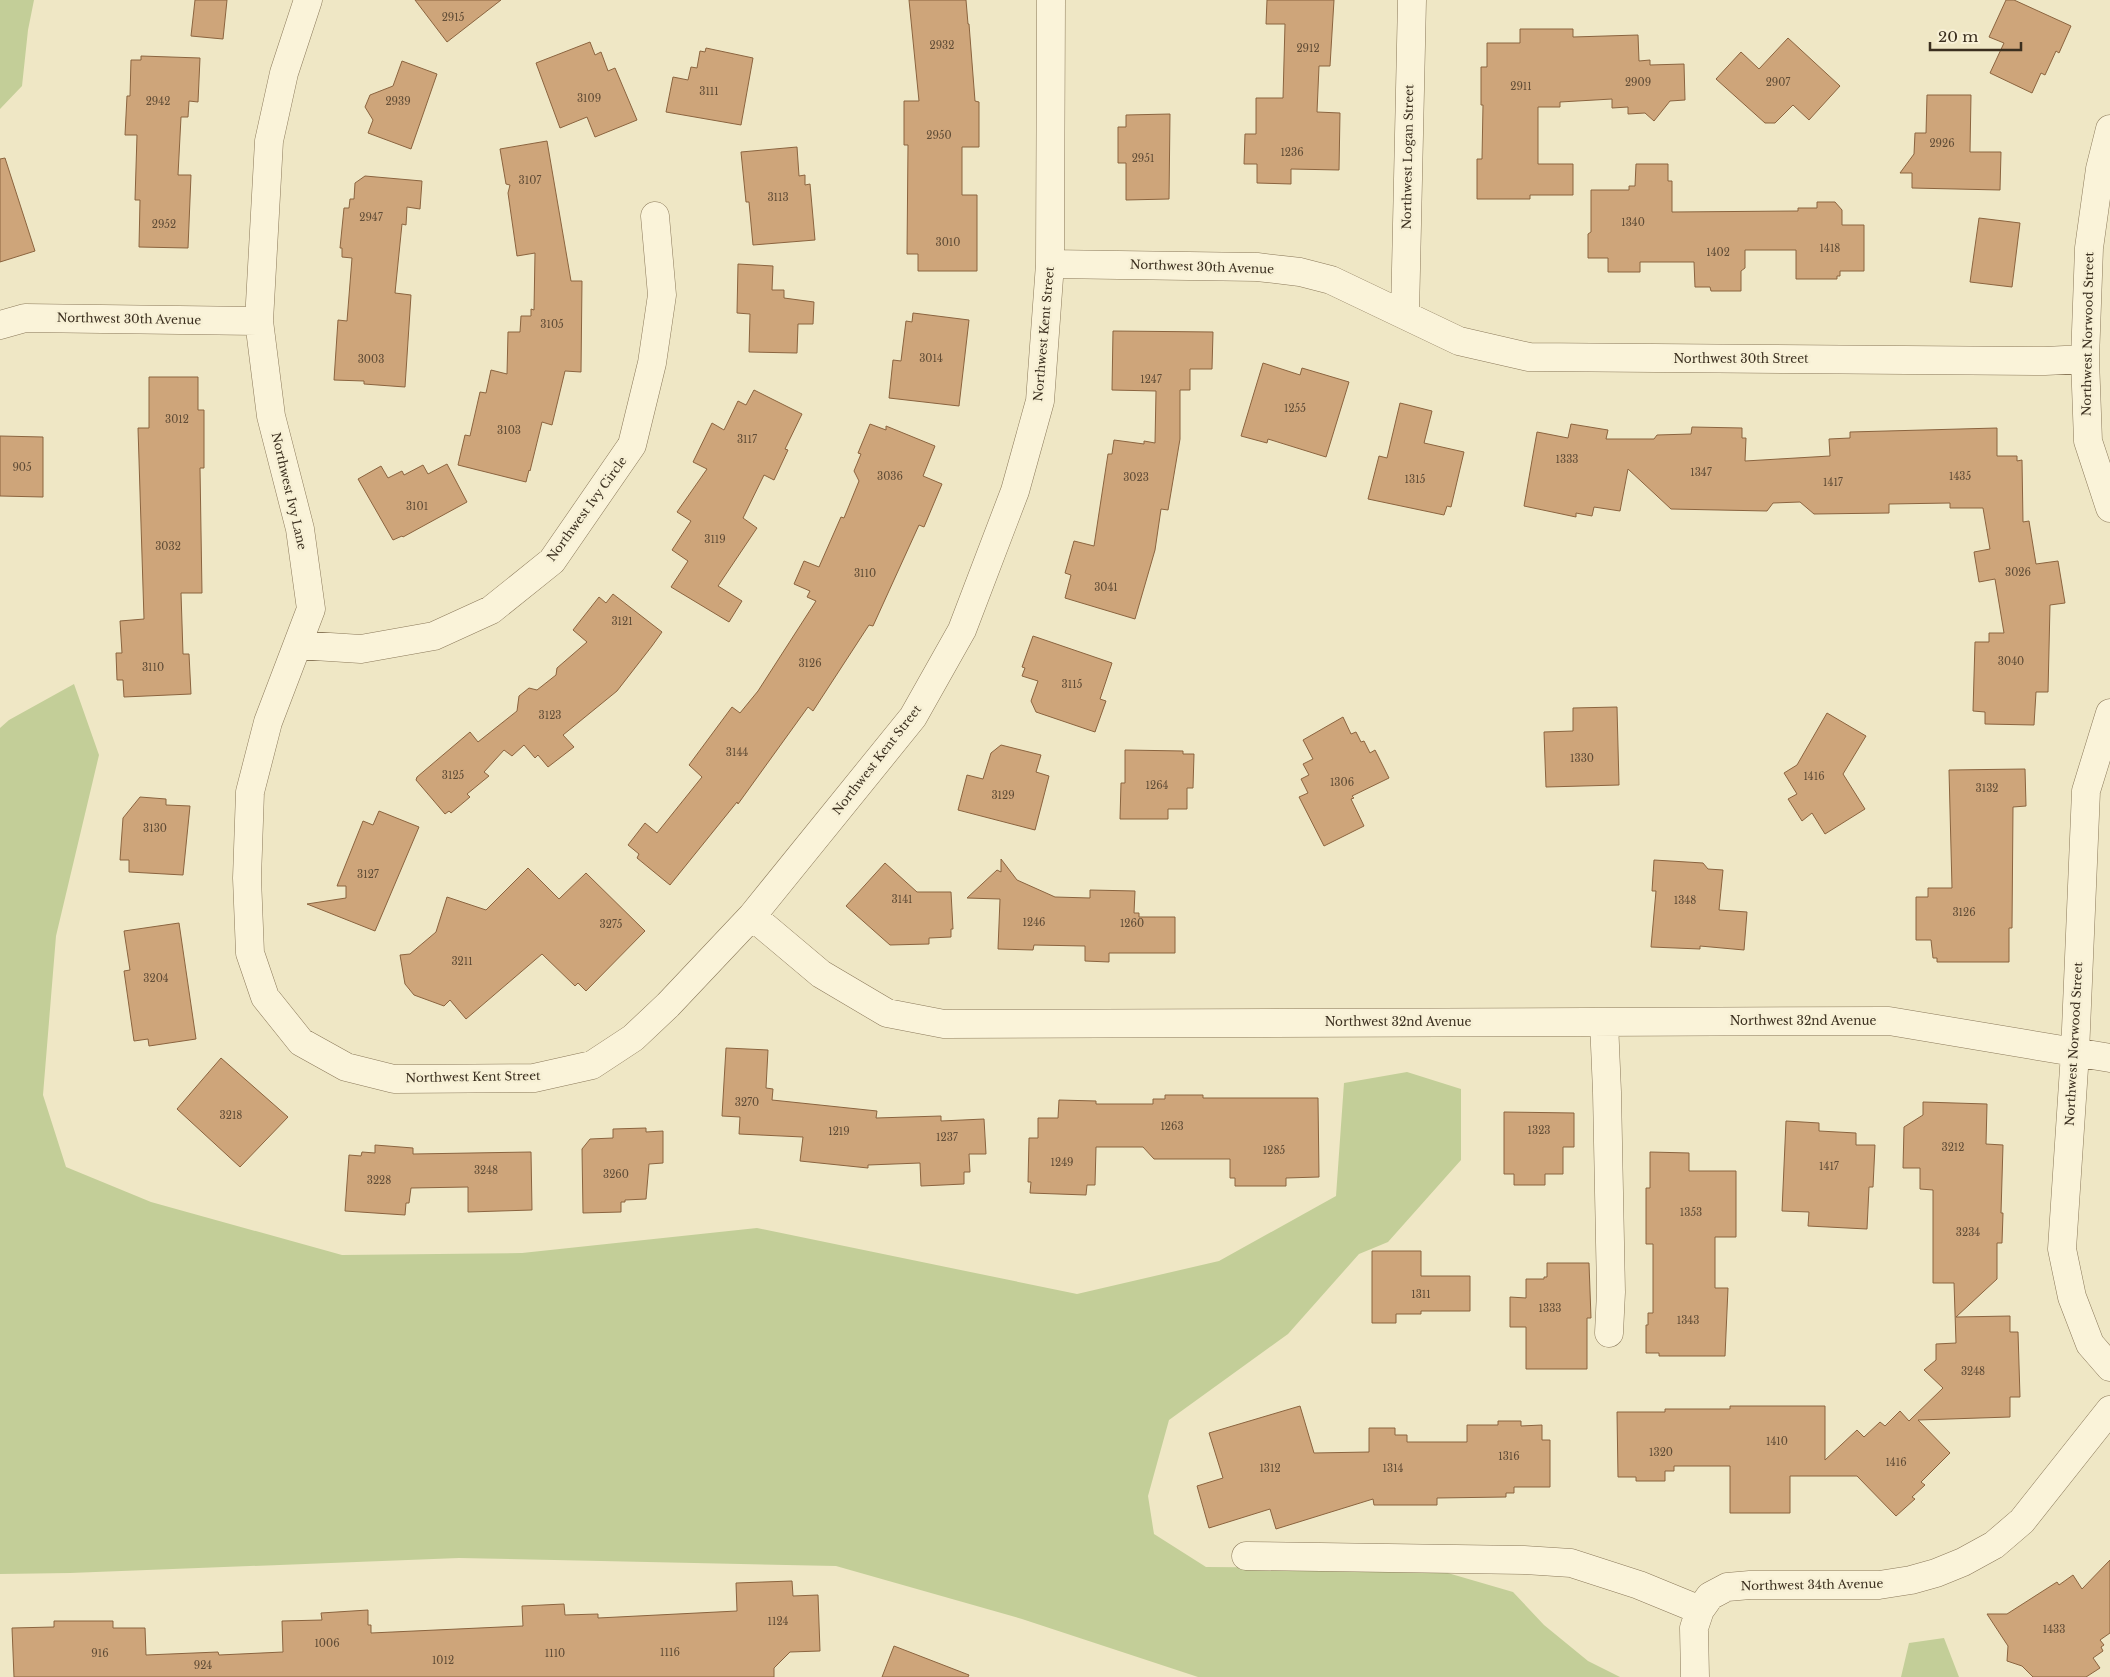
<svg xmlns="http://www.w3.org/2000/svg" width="2110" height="1677" viewBox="0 0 2110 1677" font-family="'Libre Baskerville',serif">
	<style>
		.green { fill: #c3ce98 }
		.building { fill: #cea57a; stroke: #8b643f }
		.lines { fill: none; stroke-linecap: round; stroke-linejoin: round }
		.minor-casing { stroke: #8b795a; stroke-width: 29 }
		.minor { stroke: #faf3d9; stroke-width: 28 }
		.labels { text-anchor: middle; stroke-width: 5; stroke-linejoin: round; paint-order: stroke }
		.number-label { font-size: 10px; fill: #604c36 }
		.street-label { font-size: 12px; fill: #3b2f1f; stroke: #f7f0d5 }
	</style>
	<rect width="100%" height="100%" fill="#efe7c5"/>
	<path class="green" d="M0,0H34L28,30L22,86L0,109Z
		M74,684L99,755L56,936L43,1095L66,1167L151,1202L342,1255L522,1253L757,1228L1077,1294L1219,1261L1336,1196L1344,1083L1407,1072L1461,1089V1160L1388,1242L1359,1254L1288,1334L1169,1420L1148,1496L1154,1534L1206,1567L1434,1569L1513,1592L1544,1625L1588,1661L1620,1677H1198L1022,1619L836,1566L459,1558L70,1573L0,1574V728L9,720Z
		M1944,1638L1959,1677H1901L1909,1643Z"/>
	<path class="building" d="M195,0H227L223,39L191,36Z
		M415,0H501L447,42Z
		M909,0H966L968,24H969L975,101L979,102V147H962V195H977V271H918V254H907L908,145H904V101H919Z
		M1267,0H1334L1330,66H1319L1317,112L1340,113L1339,170L1291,169V184L1257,183V164H1244L1245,134H1256V98H1283L1285,24H1266Z
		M2006,0H2014L2071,26L2059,53L2056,51L2045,75L2041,73L2032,93L1990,73L2004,43L1989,37Z
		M1520,29H1573V37L1638,35L1639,61L1650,60V65L1684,64L1685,100L1670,101L1654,121L1645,113L1628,114V107L1612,108V99L1560,102V107H1538V164H1573V195H1530V199H1477V159H1482L1483,105H1481V67H1487V43H1520Z
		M1788,38L1840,86L1809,120L1793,105L1775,123H1765L1716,79L1741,52L1759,69Z
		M590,42L595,55L601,52L608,71L615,68L637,120L595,137L587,117L560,128L536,63Z
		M706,48L753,58L741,125L666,112L673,77L688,80L691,67L697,68L700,51L705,52Z
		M141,56L200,58L198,102L189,101L188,117H181L178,175H191L188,248L139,247L140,200H135L137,135H125L127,96H130L131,60H141Z
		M402,61L437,74L411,149L368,133L373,120L365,107L370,95L393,86Z
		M1927,95H1971L1970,152H2001L2000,190L1912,188V173H1900L1914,154L1915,133H1926Z
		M1170,114L1169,199L1126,200V163H1118V127H1126V115Z
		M547,141L571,281H582L581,372L565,371L552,425L542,422L530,471L529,470L526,482L458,465L465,435L470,436L480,392L486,393L491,370L507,374L508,332H520L521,316H531V309L534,310L535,253L517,256L508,193L510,185L506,184L500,149Z
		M797,147L799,176L805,175V185L810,184L815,240L753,245L749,202H746L741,152Z
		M5,158L35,251L0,262V159Z
		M1636,164H1668V181H1672V212L1798,211V208H1817V202H1835L1842,210V225H1864V271H1840V276H1837V279H1796V250H1745V268L1741,271V291H1711L1710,287H1695L1694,262H1640V272H1608V258H1588V234L1591,232V190H1629V186H1635Z
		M365,176L422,181L420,209L407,207L406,225L402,224L395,293L411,295L405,387L364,384V381L334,380L338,320L347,321L352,258L342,257V248H340L344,208H349L350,199H354L355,183Z
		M1979,218L2020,223L2012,287L1970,282Z
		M738,264L773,266L772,290H784V298L814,302L813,324H798L797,353L749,352L750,314L737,313Z
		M913,313L969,320L959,406L889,398L893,360L901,361L906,321L912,322Z
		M1113,331L1213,332L1212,369H1190V390H1180V439L1168,510L1161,509L1155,550L1135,619L1065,598L1071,575L1065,573L1074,541L1094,546L1108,454H1112L1114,440L1144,444V441L1155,443L1156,391L1112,390Z
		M1263,363L1300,375L1302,368L1349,382L1326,457L1268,439L1267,443L1241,436Z
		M149,377H198V410H204V468H200L202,593H181L183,654H189L191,694L124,697L123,680H117L116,653H122L120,621L144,619L138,428H149Z
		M754,390L802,414L785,449L788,450L774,480L764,475L743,518L757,528L718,586L742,601L729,622L671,587L688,561L672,550L691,521L677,512L707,469L693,462L712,423L724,430L738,401L746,405Z
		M1400,403L1432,411L1424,443L1464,452L1451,507L1447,506L1444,515L1368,499L1379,456L1387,458Z
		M870,424L886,430V426L935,446L923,476L942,484L924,527L919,525L873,626L869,625L813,711L808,707L738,804L737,802L670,885L637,858L639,854L628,845L645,823L657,833L702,777L689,765L732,707L740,713L758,691L816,601L807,597L810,591L794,584L804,561L819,567L841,517L844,518L859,481L854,471L861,454L858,453Z
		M1571,424L1608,430L1606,439H1654L1657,435L1691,434L1692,427L1742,428V438H1746L1745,461L1830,456L1829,439L1850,438V432L1997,428V456H2017V461L2022,460L2023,522L2029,521L2036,564L2058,561L2065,603L2050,605L2048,692H2036L2034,725L1985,724V712L1973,711L1975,642H1989V633H2004L1995,579L1979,582L1974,552L1990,549L1983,508H1950V503L1889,504V513L1814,514L1800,502L1773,503L1767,511L1671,509L1628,469L1620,511L1594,507L1592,516L1576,513V517L1524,506L1537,432L1568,438Z
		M0,436L43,437V497L0,496Z
		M447,464L467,502L403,537L402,536L393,540L358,479L381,466L388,478L402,471L404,475L423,465L428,474Z
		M613,594L662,632L652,646L617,691L563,735L574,747L548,767L538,755L535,758L524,745L512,756L504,750L484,772L489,776L467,794L470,797L451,813L449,811L445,814L416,780L417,777L470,732L478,742L517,711L519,696L529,688L537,690L556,675L557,668L587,642L573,630L599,597L606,603Z
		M1033,636L1112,663L1100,699L1106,701L1095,732L1036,712L1031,701L1038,681L1022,676L1025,668L1022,667Z
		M1617,707L1619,785L1546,787L1544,732L1573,731V708Z
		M1827,713L1866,736L1843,774L1865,809L1825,834L1812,813L1802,821L1788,799L1797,794L1784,773L1797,765Z
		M1343,717L1351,734L1356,732L1361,742L1364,741L1370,753L1375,750L1389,778L1352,796L1354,798L1351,799L1364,826L1324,846L1299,797L1308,793L1301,779L1309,775L1303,764L1313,759L1303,740Z
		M1001,745L1041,755L1036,772L1049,776L1035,830L958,810L967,775L983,779L991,753Z
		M1125,750L1183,751V754H1194L1193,788H1187V809H1168V819H1120L1121,783H1125Z
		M2025,769L2026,806L2013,807L2012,928H2009V962H1937V958H1933L1931,940H1916V897H1928V888H1952L1949,770Z
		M140,797L166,799V805L190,806L183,875L129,872V860H120L123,818Z
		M379,811L419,827L375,931L307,904L346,898V886H337L363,821L373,825Z
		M1001,859L1017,880L1055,897L1090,898V890L1135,891L1134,913H1139V917H1175V953H1109V962L1085,961V946L1034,945L1033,950L998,949L1000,899L967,898L997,870L1001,872Z
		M1654,860L1703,863L1708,869L1723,870L1719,910L1747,912L1744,950L1700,946V949L1651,947L1656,891H1652Z
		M885,863L917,892H951L953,929H951V937L929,938V944L890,945L846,906Z
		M528,868L559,899L586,873L645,931L586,991L578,983L575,986L542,954L466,1019L450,1000L444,1006L414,995L405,984L400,955L410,954L436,932L447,897L486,910Z
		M179,923L196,1039L149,1046L148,1039L134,1041L124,971L130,970L124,931Z
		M726,1048L768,1050L766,1088L773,1089L772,1100L877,1111L876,1118L941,1116V1121L984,1119L986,1154H969L970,1172H964V1184L921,1186L920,1163L868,1165V1168L800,1161L803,1137L739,1134L740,1117L722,1116Z
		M221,1058L288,1117L240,1167L177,1109Z
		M1165,1095H1203V1098H1318L1319,1177L1286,1178V1186H1235V1178H1230V1159H1154L1143,1147H1096L1095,1185H1087L1086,1195L1030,1193L1031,1182H1028L1029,1138H1038V1118H1058L1059,1100L1096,1101V1104H1153V1099H1165Z
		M1923,1102L1987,1104L1986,1144L2003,1145L2001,1213H2003L2002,1243H1997V1279L1956,1317L2010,1316V1332H2018L2020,1397H2010V1417L1918,1420L1950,1453L1921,1482L1925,1485L1912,1497L1915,1499L1896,1516L1857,1476H1790V1513H1730V1466H1674V1471H1665V1481H1636V1477H1618L1617,1412H1665V1409H1730V1406H1825V1460L1857,1430L1864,1437L1880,1422L1885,1426L1900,1411L1909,1421L1943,1388L1924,1370L1936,1360V1344L1956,1343L1954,1283H1933V1190L1920,1189V1168H1903L1904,1127L1923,1115Z
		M1504,1112L1574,1113V1147H1563V1174H1545V1185H1514V1174H1504Z
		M1786,1121L1819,1123V1131L1856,1133V1145H1875L1873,1187H1869L1867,1229L1808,1226L1809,1212L1782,1211Z
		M646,1128V1132L663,1131V1163L649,1164L646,1199L625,1200V1202H621V1212L583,1213L582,1149L590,1139L613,1138V1129Z
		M375,1145L413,1148V1154L531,1152L532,1210L468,1212V1187L411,1188L409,1203H406L405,1215L345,1211L349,1155L361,1156L362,1152L375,1153Z
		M1650,1152L1689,1153V1171H1736V1237H1715V1288H1728L1725,1356H1659V1353H1646V1325H1648V1313H1653V1244H1646V1188H1650Z
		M1372,1251H1421V1276H1470V1311H1421V1314H1396V1323H1372Z
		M1547,1263H1589L1591,1318H1587V1369H1526V1327H1510V1297L1526,1298V1279H1544V1277H1547Z
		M1300,1406L1314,1453L1369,1452V1428H1395V1435H1407V1442H1467V1425H1498V1421H1521V1426L1542,1425V1440H1550V1487H1514V1493H1506V1497L1437,1498V1505H1374L1373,1499L1276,1529L1270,1509L1209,1528L1197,1486L1223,1478L1209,1433Z
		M2110,1560V1633L2100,1640L2104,1645L2101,1647L2103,1651L2093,1658L2100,1668L2086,1677H2033L2022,1666L2007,1661L2008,1646L1987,1614H2007L2057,1582L2059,1585L2073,1575L2082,1589Z
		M792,1581L793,1596L818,1595L820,1651L790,1652L774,1668V1677H14L12,1628L54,1627V1621H113V1628H145L146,1655L218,1652L219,1655L283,1652L282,1621L322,1620L321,1613L368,1610V1625H371V1633L523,1626L522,1606L564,1604L565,1615L598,1614V1618L737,1611L736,1583Z
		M894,1646L969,1675L968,1677H882Z"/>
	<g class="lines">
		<g class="minor-casing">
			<path id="minor" d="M308,0L284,73L269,141L259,321L271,416L300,529L311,609L268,722L250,792L247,878L250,953L265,997L301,1042L346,1067L394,1079L534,1078L592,1065L633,1038L668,1005L752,916L913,717L962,630L1015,491L1040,401L1050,264L1051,0
				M2110,129L2100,169L2089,248L2085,359L2088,441L2110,508
				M1050,264L1257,267L1300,272L1331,280L1459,341L1529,357L2045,361L2085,359
				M1405,314L1412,0
				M0,325L25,318L259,321
				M298,645L361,649L434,636L491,610L552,561L632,445L652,363L662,295L655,216
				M2110,713L2086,791L2075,1053L2062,1249L2072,1297L2090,1344L2110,1367
				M752,916L821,974L887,1013L944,1024L1889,1021L2110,1058
				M1604,1022L1607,1092L1611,1292L1609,1333
				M1246,1556L1524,1560L1571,1563L1639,1585L1700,1610L1710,1596L1727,1587L1750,1585H1879L1911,1580L1936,1573L1963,1562L1994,1545L2022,1521L2110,1410
				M1695,1677L1694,1628L1700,1610"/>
		</g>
		<use href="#minor" class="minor"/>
	</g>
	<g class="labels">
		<g class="number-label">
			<text x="453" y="21">2915</text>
			<text x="942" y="49">2932</text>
			<text x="1308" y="52">2912</text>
			<text x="1638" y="86">2909</text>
			<text x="1778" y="86">2907</text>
			<text x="1521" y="90">2911</text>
			<text x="709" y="95">3111</text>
			<text x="589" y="102">3109</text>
			<text x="158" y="105">2942</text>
			<text x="398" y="105">2939</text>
			<text x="939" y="139">2950</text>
			<text x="1942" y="147">2926</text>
			<text x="1292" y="156">1236</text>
			<text x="1143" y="162">2951</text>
			<text x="530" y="184">3107</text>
			<text x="778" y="201">3113</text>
			<text x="371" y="221">2947</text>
			<text x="1633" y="226">1340</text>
			<text x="164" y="228">2952</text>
			<text x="948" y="246">3010</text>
			<text x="1830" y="252">1418</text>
			<text x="1718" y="256">1402</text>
			<text x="552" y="328">3105</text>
			<text x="931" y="362">3014</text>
			<text x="371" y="363">3003</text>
			<text x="1151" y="383">1247</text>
			<text x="1295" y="412">1255</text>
			<text x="177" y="423">3012</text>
			<text x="509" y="434">3103</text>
			<text x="747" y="443">3117</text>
			<text x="1567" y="463">1333</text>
			<text x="22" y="471">905</text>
			<text x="1701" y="476">1347</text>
			<text x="890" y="480">3036</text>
			<text x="1960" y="480">1435</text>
			<text x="1136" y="481">3023</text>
			<text x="1415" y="483">1315</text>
			<text x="1833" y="486">1417</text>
			<text x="417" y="510">3101</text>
			<text x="715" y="543">3119</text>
			<text x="168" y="550">3032</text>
			<text x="2018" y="576">3026</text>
			<text x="865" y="577">3110</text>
			<text x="1106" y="591">3041</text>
			<text x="622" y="625">3121</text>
			<text x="2011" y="665">3040</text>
			<text x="810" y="667">3126</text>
			<text x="153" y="671">3110</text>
			<text x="1072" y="688">3115</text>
			<text x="550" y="719">3123</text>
			<text x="737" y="756">3144</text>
			<text x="1582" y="762">1330</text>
			<text x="453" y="779">3125</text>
			<text x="1814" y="780">1416</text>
			<text x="1342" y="786">1306</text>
			<text x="1157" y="789">1264</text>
			<text x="1987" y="792">3132</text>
			<text x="1003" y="799">3129</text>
			<text x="155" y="832">3130</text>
			<text x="368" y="878">3127</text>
			<text x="902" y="903">3141</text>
			<text x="1685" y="904">1348</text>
			<text x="1964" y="916">3126</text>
			<text x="1034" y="926">1246</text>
			<text x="1132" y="927">1260</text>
			<text x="611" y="928">3275</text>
			<text x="462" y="965">3211</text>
			<text x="156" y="982">3204</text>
			<text x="747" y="1106">3270</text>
			<text x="231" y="1119">3218</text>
			<text x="1172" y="1130">1263</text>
			<text x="1539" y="1134">1323</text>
			<text x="839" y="1135">1219</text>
			<text x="947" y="1141">1237</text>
			<text x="1953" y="1151">3212</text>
			<text x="1274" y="1154">1285</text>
			<text x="1062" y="1166">1249</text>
			<text x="1829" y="1170">1417</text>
			<text x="486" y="1174">3248</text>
			<text x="616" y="1178">3260</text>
			<text x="379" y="1184">3228</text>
			<text x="1691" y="1216">1353</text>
			<text x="1968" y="1236">3234</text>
			<text x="1421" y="1298">1311</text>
			<text x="1550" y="1312">1333</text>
			<text x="1688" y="1324">1343</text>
			<text x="1973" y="1375">3248</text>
			<text x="1777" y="1445">1410</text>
			<text x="1661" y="1456">1320</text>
			<text x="1509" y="1460">1316</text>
			<text x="1896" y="1466">1416</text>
			<text x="1270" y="1472">1312</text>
			<text x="1393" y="1472">1314</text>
			<text x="778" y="1625">1124</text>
			<text x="2054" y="1633">1433</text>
			<text x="327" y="1647">1006</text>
			<text x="670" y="1656">1116</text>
			<text x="100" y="1657">916</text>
			<text x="555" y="1657">1110</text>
			<text x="443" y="1664">1012</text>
			<text x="203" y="1669">924</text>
		</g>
		<g class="street-label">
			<text transform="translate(1408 157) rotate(-89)" y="4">Northwest Logan Street</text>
			<text transform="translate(1202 267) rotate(2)" y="4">Northwest 30th Avenue</text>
			<text transform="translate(129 319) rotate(1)" y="4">Northwest 30th Avenue</text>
			<text transform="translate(1044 334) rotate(-85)" y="4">Northwest Kent Street</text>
			<text transform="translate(2088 334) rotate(-89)" y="4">Northwest Norwood Street</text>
			<text x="1741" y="363">Northwest 30th Street</text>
			<text transform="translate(289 491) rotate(77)" y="4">Northwest Ivy Lane</text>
			<text transform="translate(587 509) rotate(-54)" y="4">Northwest Ivy Circle</text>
			<text transform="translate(877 760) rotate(-52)" y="4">Northwest Kent Street</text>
			<text x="1803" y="1025">Northwest 32nd Avenue</text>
			<text x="1398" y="1026">Northwest 32nd Avenue</text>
			<text transform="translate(2074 1044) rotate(-87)" y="4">Northwest Norwood Street</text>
			<text transform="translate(473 1077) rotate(-1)" y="4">Northwest Kent Street</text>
			<text transform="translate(1812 1585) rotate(-1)" y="4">Northwest 34th Avenue</text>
		</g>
	</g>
	<path d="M1930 42v8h91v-8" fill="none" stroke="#3b2f1f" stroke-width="2.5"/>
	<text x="1938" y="42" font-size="15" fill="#3b2f1f" stroke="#f7f0d5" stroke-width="4" paint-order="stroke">20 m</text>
</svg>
